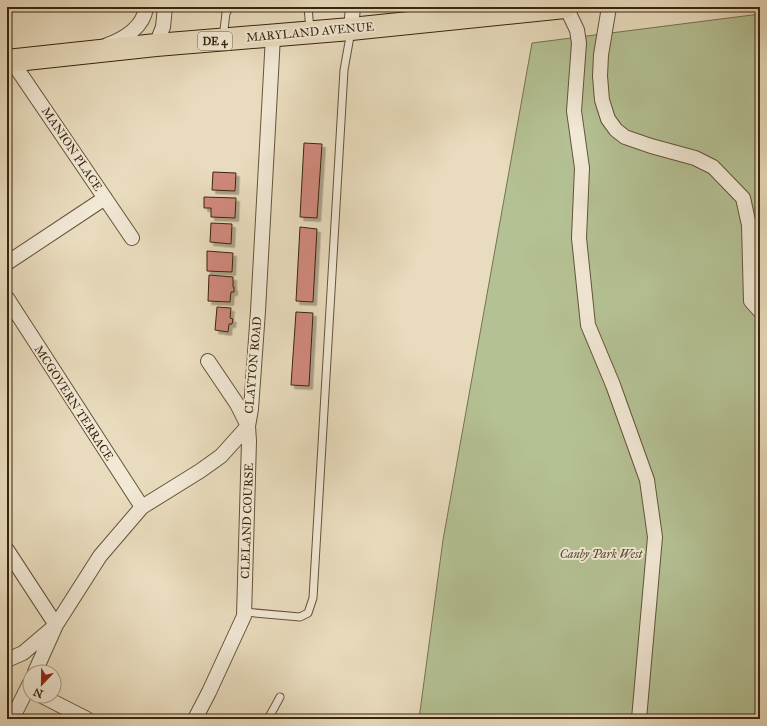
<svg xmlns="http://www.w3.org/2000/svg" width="767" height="726" viewBox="0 0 767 726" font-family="'IM FELL Great Primer',serif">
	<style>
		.green { fill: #b4c194; stroke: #767350 }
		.building { fill: #d0897d; stroke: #38250c; filter: url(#shadow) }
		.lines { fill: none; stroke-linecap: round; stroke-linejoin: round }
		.lane-casing { stroke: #645338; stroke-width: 9 }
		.street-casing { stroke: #645338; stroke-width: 16 }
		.primary-casing { stroke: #38250c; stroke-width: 24 }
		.lane { stroke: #f1e8d5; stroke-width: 7 }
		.street { stroke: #f1e8d5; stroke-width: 14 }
		.primary { stroke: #e9dcbe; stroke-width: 22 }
		.labels { text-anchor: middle; stroke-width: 4; stroke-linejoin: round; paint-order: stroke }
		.shield { fill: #f1e8d5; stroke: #706048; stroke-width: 1 }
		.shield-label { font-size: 11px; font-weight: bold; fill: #38250c }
		.street-label { font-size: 12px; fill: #38250c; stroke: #f1e8d5 }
		.park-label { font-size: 12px; font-style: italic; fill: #574c2e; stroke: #f1e8d5 }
	</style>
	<defs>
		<filter id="shadow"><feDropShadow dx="3.5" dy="3.5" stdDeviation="0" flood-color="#0004"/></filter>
	</defs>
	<rect width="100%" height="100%" fill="#e9dcbe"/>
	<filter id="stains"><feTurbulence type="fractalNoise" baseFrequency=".005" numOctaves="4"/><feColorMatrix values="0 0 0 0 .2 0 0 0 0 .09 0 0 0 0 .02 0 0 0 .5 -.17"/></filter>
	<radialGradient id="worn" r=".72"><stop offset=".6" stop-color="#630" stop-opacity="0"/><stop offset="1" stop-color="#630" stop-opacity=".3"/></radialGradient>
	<path class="green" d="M760,14V719H419L443,540L532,43Z"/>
	<path class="building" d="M304,143L322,144L317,218L300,217Z
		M213,172L236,173L235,191L212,190Z
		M204,197L236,198L235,218L211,217V208H204Z
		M211,223L232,224L231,244L210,242Z
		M300,227L317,229L313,302L296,301Z
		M207,251L233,253L232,272L207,271Z
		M209,275L233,277V287H234V292H231L230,302L208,301Z
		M217,307L231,308L230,318L233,319L232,324H229L228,332L215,330Z
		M296,312L313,313L309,386L291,385Z"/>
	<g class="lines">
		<g class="lane-casing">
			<path id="lane" d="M308,7L310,30
				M223,38L226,13L230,7
				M244,612L300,617L308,613L313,598L342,104L344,70L351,31
				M268,719L280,697"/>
		</g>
		<g class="street-casing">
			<path id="street" d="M566,7L577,30L579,43L574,111L582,168L579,238L588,325L613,385L647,480L655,537L639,719
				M609,7L601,55L600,76L602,100L608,119L616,130L625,137L651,146L695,158L713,167L743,198L749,225L751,301L760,311
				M351,29L353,7
				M107,45C124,39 144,27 146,7
				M156,45L163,27L165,7
				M11,60L132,238
				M7,263L105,198
				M7,298L142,507
				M7,550L56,625L35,672
				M7,660L23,653L56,625L100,556L142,507L200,471L221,456L248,426L251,409L258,311L273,36
				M42,696L87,719
				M12,719L30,683
				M195,719L209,692L244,616L249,441L248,426L237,404L208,361"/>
		</g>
		<g class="primary-casing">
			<path id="primary" d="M7,61L156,45L351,29L565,7"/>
		</g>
		<use href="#lane" class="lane"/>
		<use href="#street" class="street"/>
		<use href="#primary" class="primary"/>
	</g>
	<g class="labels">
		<rect class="shield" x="198" y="32" width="34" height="18" rx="3"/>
		<g class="shield-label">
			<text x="215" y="45">DE 4</text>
		</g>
		<g class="street-label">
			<text transform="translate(310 32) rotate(-5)" y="4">MARYLAND AVENUE</text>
			<text transform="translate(72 149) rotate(56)" y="4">MANION PLACE</text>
			<text transform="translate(253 365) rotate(-85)" y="4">CLAYTON ROAD</text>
			<text transform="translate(74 403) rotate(57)" y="4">MCGOVERN TERRACE</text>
			<text transform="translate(247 521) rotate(-88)" y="4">CLELAND COURSE</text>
		</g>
		<g class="park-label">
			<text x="601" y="558">Canby Park West</text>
		</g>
	</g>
	<rect width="767" height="726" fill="none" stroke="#e9dcbe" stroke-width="24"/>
	<rect x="8" y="8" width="751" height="710" fill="none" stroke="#38250c" stroke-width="2"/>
	<rect x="12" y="12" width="743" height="702" fill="none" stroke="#38250c"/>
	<g transform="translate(42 684) rotate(202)"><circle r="19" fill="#f1e8d5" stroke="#a79a85"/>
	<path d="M0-3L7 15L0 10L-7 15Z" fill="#8f2418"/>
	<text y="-6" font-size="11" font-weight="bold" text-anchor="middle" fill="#38250c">N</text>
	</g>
	<rect width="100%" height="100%" filter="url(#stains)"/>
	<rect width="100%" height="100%" fill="url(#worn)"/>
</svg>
